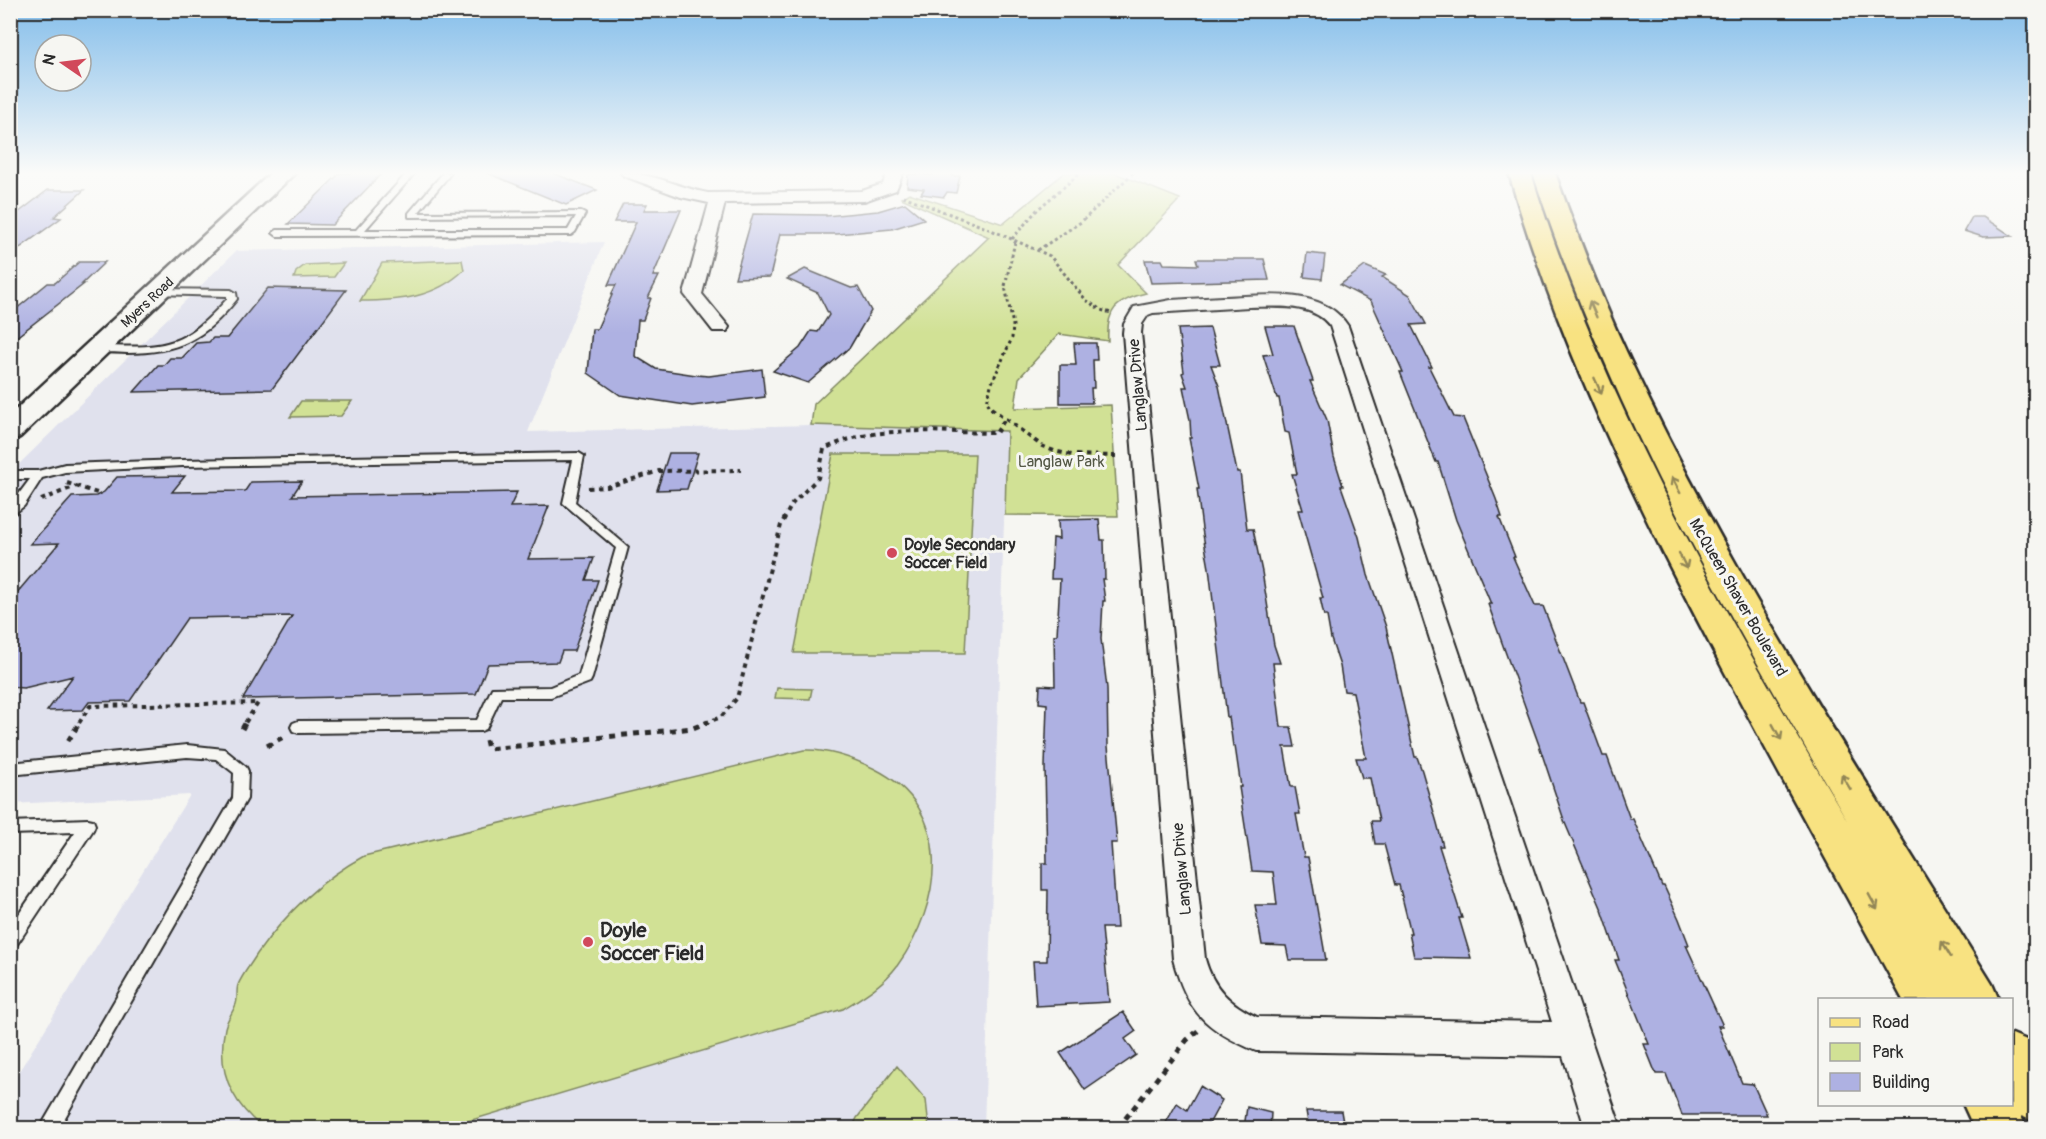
<svg xmlns="http://www.w3.org/2000/svg" width="2046" height="1139" viewBox="0 0 2046 1139" font-family="Pangolin,sans-serif">
	<style>
		.built { fill: #e0e1ed }
		.green { fill: #d1e195; stroke: #7e8660; stroke-width: 1.5 }
		.building { fill: #aeb1e2; stroke: #2b2b2b; stroke-width: 1.5 }
		.lines { fill: none; stroke-linecap: round; stroke-linejoin: round }
		.service-casing { stroke: #2b2b2b; stroke-width: 4 }
		.minor-casing { stroke: #2b2b2b; stroke-width: 4 }
		.secondary-casing { stroke: #2b2b2b; stroke-width: 5 }
		.primary-casing { stroke: #2b2b2b; stroke-width: 5 }
		.path-far2 { stroke: #2b2b2b; stroke-width: 3; stroke-dasharray: 3 3; stroke-linecap: butt }
		.path-far1 { stroke: #2b2b2b; stroke-width: 4; stroke-dasharray: 4.5 4.5; stroke-linecap: butt }
		.path { stroke: #2b2b2b; stroke-width: 5; stroke-dasharray: 6 6; stroke-linecap: butt }
		.service { fill: #f6f6f2; fill-rule: evenodd }
		.minor { fill: #f6f6f2; fill-rule: evenodd }
		.secondary { fill: #f6f6f2; fill-rule: evenodd }
		.primary { fill: #f8e281; fill-rule: evenodd }
		.oneway { stroke: #928656 }
		.poi-dot { fill: #d1495b; stroke: #f6f6f2; stroke-width: 2 }
		.labels { text-anchor: middle; stroke-width: 6; stroke-linejoin: round; paint-order: stroke }
		.far-street-label { font-size: 14px; fill: #2b2b2b; stroke: #f6f6f2 }
		.street-label { font-size: 16px; fill: #2b2b2b; stroke: #f6f6f2 }
		.park-label { font-size: 16px; fill: #545846; stroke: #f6f6f2 }
		.poi-label { font-size: 16px; font-weight: bold; fill: #2b2b2b; stroke: #f6f6f2; text-anchor: start }
		.near-poi-label { font-size: 20px; font-weight: bold; fill: #2b2b2b; stroke: #f6f6f2; text-anchor: start }
	</style>
	<rect width="100%" height="100%" fill="#f6f6f2"/>
	<filter id="ink" filterUnits="userSpaceOnUse"><feTurbulence type="fractalNoise" baseFrequency=".0167" numOctaves="2"/><feDisplacementMap in="SourceGraphic" scale="12" xChannelSelector="R" yChannelSelector="G"/><feConvolveMatrix kernelMatrix="1 2 1 2 8 2 1 2 1" color-interpolation-filters="sRGB"/></filter>
	<g filter="url(#ink)">
		<path class="built" d="M604,242L528,432L811,425L1007,431L984,1128H11L10,1086L190,795L11,804V472L236,251Z"/>
		<path class="green" d="M1064,173H1115L1180,199L1118,265L1146,293C1116,301 1106,309 1108,341L1059,334L1019,378L1015,408L1111,405L1118,516L1005,515L1007,431L811,425L814,404L989,237L901,198L909,193L1003,224Z
			M462,260L464,270C435,298 399,301 360,301L382,263Z
			M344,263L334,277L294,278L296,272L305,265Z
			M301,401H352L341,416L290,417Z
			M833,454H975L965,653H794Z
			M777,688L812,689L810,699L775,698Z
			M804,750C829,749 853,758 875,769C955,809 943,903 897,966C883,985 862,997 843,1009L445,1128H263C232,1103 216,1070 225,1028C227,1019 233,1012 236,1004C238,998 236,991 238,985C242,975 251,964 257,954C286,913 320,880 364,856Z
			M897,1066L926,1100L929,1128H852L857,1118Z"/>
		<path class="building" d="M340,173H382L332,225L288,224Z
			M487,173H553L597,190L566,205Z
			M935,173H952V176H960L956,193L947,192L944,197L921,194L924,189L907,187L908,174L933,175Z
			M48,190H84L54,217L61,218L10,255V219Z
			M905,203L924,219L892,229L837,234H780L770,277L735,278L753,214L826,215V216L878,211Z
			M623,204H647L644,210H681L653,276H659L648,298H651L643,320H638L635,356L656,369L696,375L709,376L762,369L765,397L692,406L620,395L588,373L592,329H597L612,295H611L616,285H608L636,222H614Z
			M1972,217H1983L2012,236L1983,237L1964,231Z
			M1307,253L1325,255L1322,279L1304,277Z
			M1196,259H1264L1269,280L1151,283L1145,260H1162L1164,264L1198,265Z
			M79,262H105L82,284H84L10,342V314L48,283H55Z
			M1365,266L1386,275L1382,277L1410,295L1426,324L1411,325L1432,367H1429L1454,417L1463,418L1496,499L1502,517H1499L1515,557H1513L1535,606H1543L1580,702H1583L1603,756H1607L1630,819H1633L1662,886H1664L1679,919L1689,945H1686L1723,1026H1718L1742,1083L1753,1084L1767,1115H1682L1666,1074H1656L1644,1044H1649L1615,960H1619L1602,910L1565,823L1539,745L1488,604H1491L1456,520L1438,462H1436L1400,372H1403L1371,301L1340,285Z
			M805,269L851,288L858,287L871,311L850,347L808,383L773,371L800,348L811,331L818,332L829,315L818,293L787,279Z
			M268,288L346,290L272,389L134,392L158,365H164L170,358H182L196,343L209,342L213,338H227Z
			M1265,326H1294L1313,381H1310L1327,420L1334,457L1343,486H1341L1359,537L1368,575L1386,627L1415,757H1417L1422,771L1437,823L1443,846H1439L1462,918H1459L1471,958L1414,957L1409,933H1411L1399,885H1395L1384,844H1375L1371,821H1379L1370,778H1362L1356,758H1366L1353,692L1344,691L1340,666L1331,639L1327,616H1324L1320,598H1323L1298,510H1303L1292,474H1297L1289,433L1285,432L1279,398H1277L1263,355L1273,354Z
			M1210,328L1220,365H1211L1219,386L1237,472H1240L1247,529H1253L1262,572L1274,645L1280,663H1273L1281,727H1291L1295,747H1284L1291,787H1295L1300,814H1296L1304,857H1308L1326,960H1289L1286,946L1262,945L1255,905H1277L1273,872L1252,871L1239,787H1241L1235,746H1233L1229,717H1227L1209,568L1202,529L1197,489H1199L1189,438H1191L1190,420L1183,387H1187L1182,373L1184,372L1178,329Z
			M1074,343H1096L1097,360H1093L1094,388H1091L1092,403H1060V365H1076Z
			M669,453H698L687,489L657,490Z
			M185,476L172,492L245,491L251,482L302,481L292,496L517,492L510,507L549,506L528,559L594,558L586,580H598L574,651H562L558,662L488,664L476,694L243,699L292,616L187,618L130,701L89,702L83,710L47,711L73,676L24,688L10,687V601L59,543L30,544L72,497L96,496L104,492L117,477Z
			M1099,519L1101,540H1104L1105,579H1102L1105,601H1103L1101,639L1107,688L1108,746L1117,843H1111L1117,928H1102L1109,1002L1036,1006L1033,961H1047L1048,890H1042V863H1047L1045,767L1047,704L1039,703L1040,685L1055,686L1054,635H1057L1060,579H1051L1053,538L1059,539L1058,520Z
			M1123,1012L1136,1031L1125,1039L1136,1055L1085,1090L1060,1053Z
			M1200,1086L1222,1100L1209,1124L1216,1128H1163L1177,1103L1187,1110Z
			M1247,1107L1271,1113L1270,1128H1244Z
			M1306,1111H1341L1344,1128H1309Z"/>
		<g class="lines">
			<g class="service-casing">
				<path id="service" d="M407,173H415L365,230H568L576,216L409,217V213L443,173H451L418,213L581,212L585,214L575,232L571,235L277,236L273,233L277,230H356Z
					M158,289L231,290L236,293L237,299C205,339 178,353 127,353C116,352 104,353 94,351V347L97,346C164,347 180,351 227,299V296L155,294L153,292Z
					M579,453L584,456L575,502L628,547L592,678L590,682L551,697H501L486,729L481,731L298,733L293,731L291,727L293,723L298,721L477,720L492,688L550,687L579,675L616,548L563,503L573,460L182,466L65,472L42,478L24,506L10,517V506L30,479H10V471H38L65,464L182,460Z
					M187,745L224,749L246,767L248,771L247,799L59,1128H40L233,798L234,773L216,759L187,757L10,775V763Z
					M88,819L93,820L95,825L93,830L16,946L10,948V927L75,832L10,834V822Z"/>
			</g>
			<g class="minor-casing">
				<path id="minor" d="M621,173C655,173 676,187 708,193L862,191L883,184L887,173H903L896,190L864,201L725,203L702,294L729,327L727,331H713L684,294L709,203L681,197L624,176Z
					M1222,297C1262,296 1323,286 1348,326L1621,1128H1585L1563,1056L1256,1051C1206,1030 1187,1012 1173,959L1123,333L1124,324L1134,307L1171,300ZM1249,307C1275,307 1312,302 1330,326L1552,1022L1257,1017C1230,1004 1213,988 1205,959L1141,333L1142,324L1148,315L1153,313Z"/>
			</g>
			<g class="secondary-casing">
				<path id="secondary" d="M271,173H295L20,437L10,440V415Z"/>
			</g>
			<g class="primary-casing">
				<path id="primary" d="M1509,173H1531C1603,404 1726,615 1848,822C1762,671 1672,520 1604,360C1577,299 1554,237 1533,173H1555C1578,237 1602,301 1631,362C1733,579 1866,781 1992,984L1999,1000H1903C1831,867 1757,736 1688,602C1617,464 1552,323 1509,173Z
					M2012,1034L2029,1041L2036,1052V1122L2021,1116L2026,1128H1974L1963,1104H2012Z"/>
			</g>
			<path class="path-far2" d="M903,196L989,229L1050,256L1086,300L1101,310L1111,313
				M1012,239L1037,210L1080,173
				M1038,250L1081,222L1133,173
				M993,410L987,402L991,385L1012,338L1013,325L1005,286L1015,242"/>
			<path class="path-far1" d="M991,408L1042,446L1054,451L1072,455L1116,456
				M67,483L100,494
				M588,488L607,487L659,471L741,470
				M41,500L76,486
				M79,723L90,706L258,703L245,723
				M705,723L721,717L737,698L781,525L792,504L818,478L824,449C876,423 940,433 996,433L1005,419"/>
			<path class="path" d="M242,729L246,722
				M486,740L488,749L693,728L708,722
				M68,741L80,722
				M10,745L15,747
				M267,746L285,736
				M1118,1128L1187,1040L1199,1030"/>
			<use href="#service" class="service"/>
			<use href="#minor" class="minor"/>
			<use href="#secondary" class="secondary"/>
			<use href="#primary" class="primary"/>
		</g>
		<defs><path id="oneway-shaft" d="M-6 0H5M1.5-3L5.5 0L1.5 3" fill="none" stroke-width="1.6" stroke-linecap="round" stroke-linejoin="round" transform="scale(1.5)"/></defs>
		<g class="oneway">
			<use href="#oneway-shaft" transform="translate(1593 309) rotate(-113)"/>
			<use href="#oneway-shaft" transform="translate(1598 386) rotate(66)"/>
			<use href="#oneway-shaft" transform="translate(1676 485) rotate(-118)"/>
			<use href="#oneway-shaft" transform="translate(1683 561) rotate(64)"/>
			<use href="#oneway-shaft" transform="translate(1777 732) rotate(61)"/>
			<use href="#oneway-shaft" transform="translate(1846 782) rotate(-121)"/>
			<use href="#oneway-shaft" transform="translate(1873 902) rotate(61)"/>
			<use href="#oneway-shaft" transform="translate(1946 949) rotate(-121)"/>
		</g>
	</g>
	<linearGradient id="sky" x2="0" y2="1"><stop stop-color="#83bdea"/><stop offset="0.52" stop-color="#fbfbf9"/><stop offset="1" stop-color="#fbfbf9" stop-opacity="0"/></linearGradient>
	<rect width="2046" height="333" fill="url(#sky)"/>
	<g class="poi-dot">
		<circle cx="892" cy="553" r="6"/>
		<circle cx="588" cy="942" r="6"/>
	</g>
	<g class="labels">
		<g class="far-street-label">
			<text transform="translate(147 302) rotate(-43)" y="5">Myers Road</text>
		</g>
		<g class="street-label">
			<text transform="translate(1137 385) rotate(-95)" y="6">Langlaw Drive</text>
			<text transform="translate(1739 597) rotate(60)" y="6">McQueen Shaver Boulevard</text>
			<text transform="translate(1181 869) rotate(-95)" y="6">Langlaw Drive</text>
		</g>
		<g class="park-label">
			<text x="1061" y="467">Langlaw Park</text>
		</g>
		<g class="poi-label">
			<text x="904" y="550">Doyle Secondary<tspan x="904" dy="18">Soccer Field</tspan></text>
		</g>
		<g class="near-poi-label">
			<text x="600" y="937">Doyle<tspan x="600" dy="23">Soccer Field</tspan></text>
		</g>
	</g>
	<rect width="2046" height="1139" fill="none" stroke="#f6f6f2" stroke-width="36"/>
	<rect x="18" y="18" width="2010" height="1103" fill="none" stroke="#2b2b2b" stroke-width="2" filter="url(#ink)"/>
	<rect x="1818" y="998" width="195" height="108" fill="#f6f6f2" stroke="#a5a5a2" stroke-width="1.5"/>
	<rect x="1830" y="1018" width="30" height="9" fill="#f8e281" stroke="#a5a5a2" stroke-width="1.5"/>
	<text x="1872" y="1028" font-size="18" fill="#2b2b2b">Road</text>
	<rect x="1830" y="1043" width="30" height="18" fill="#d1e195" stroke="#a5a5a2" stroke-width="1.5"/>
	<text x="1872" y="1058" font-size="18" fill="#2b2b2b">Park</text>
	<rect x="1830" y="1073" width="30" height="18" fill="#aeb1e2" stroke="#a5a5a2" stroke-width="1.5"/>
	<text x="1872" y="1088" font-size="18" fill="#2b2b2b">Building</text>
	<g transform="translate(63 63) rotate(284)"><circle r="28" fill="#f6f6f2" stroke="#a5a5a2" stroke-width="1.5"/>
	<path d="M0-4.5L10 22L0 15L-10 22Z" fill="#d1495b"/>
	<text y="-9" font-size="16" font-weight="bold" text-anchor="middle" fill="#2b2b2b">N</text>
	</g>
</svg>
